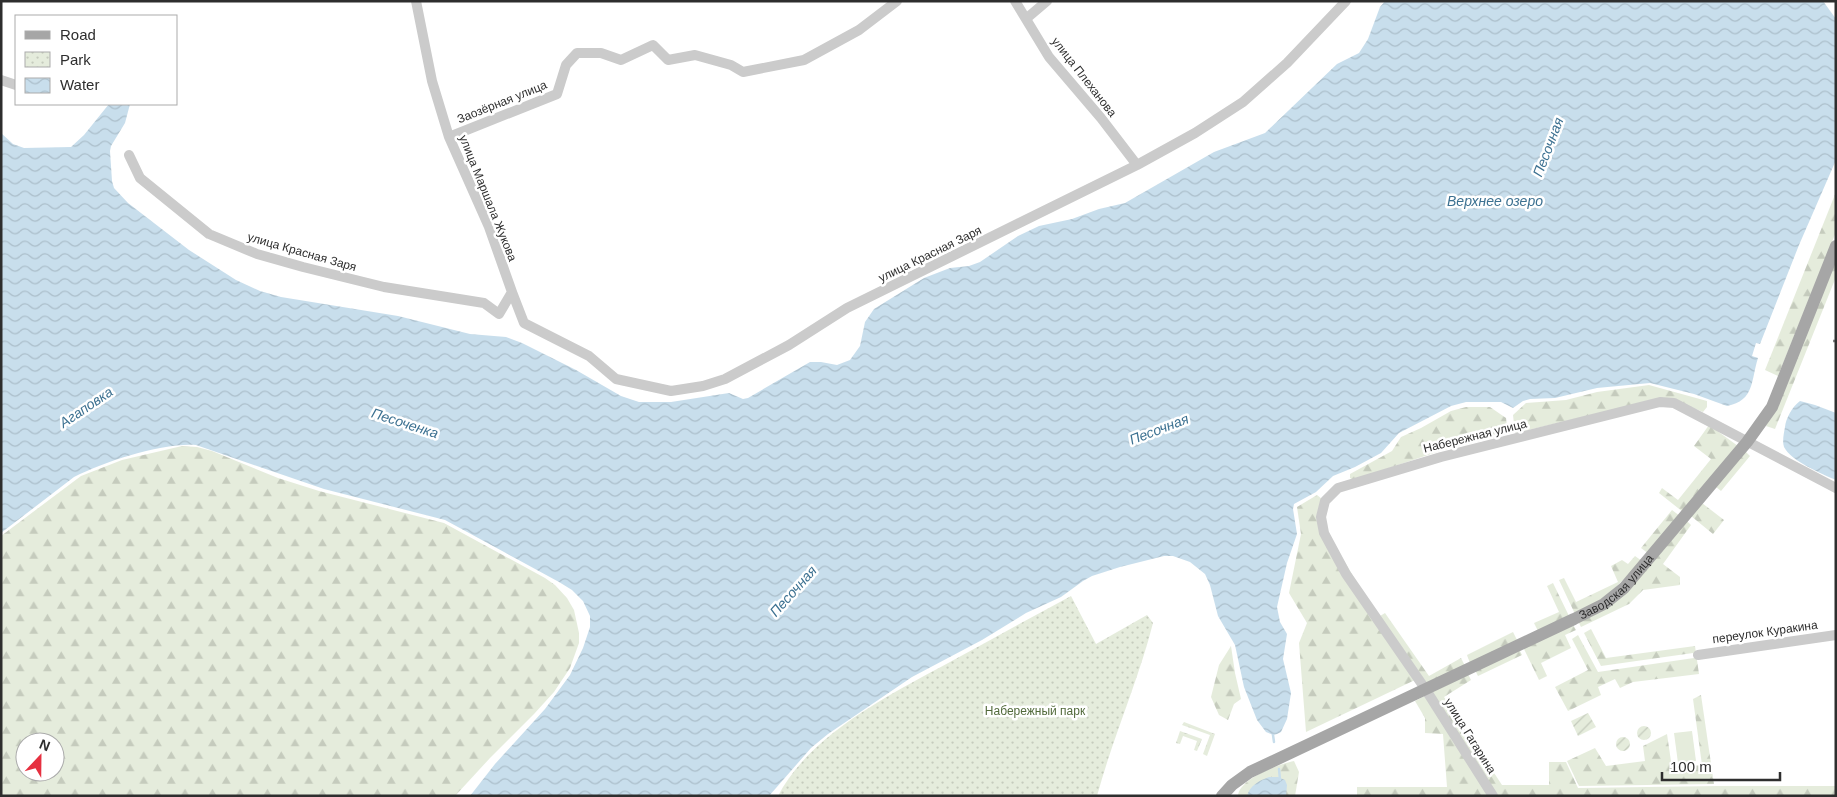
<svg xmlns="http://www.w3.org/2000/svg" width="1837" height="797" viewBox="0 0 1837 797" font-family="Helvetica,sans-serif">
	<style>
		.forest { fill: url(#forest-firs); fill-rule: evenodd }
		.park { fill: url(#park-dots) }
		.garden { fill: url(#garden-furrows) }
		.pitch { fill: #e5ecdc }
		.water { fill: url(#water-waves) }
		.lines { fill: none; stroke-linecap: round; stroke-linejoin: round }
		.stream { stroke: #c8deec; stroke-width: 2.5 }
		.minor { stroke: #cbcbcb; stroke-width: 10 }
		.major { stroke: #a6a6a6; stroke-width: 12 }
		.rail { stroke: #838383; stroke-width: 2.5; stroke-dasharray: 5 4; stroke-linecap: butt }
		.labels { text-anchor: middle; stroke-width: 5; stroke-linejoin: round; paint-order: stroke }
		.street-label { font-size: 12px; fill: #2e2e2e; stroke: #fff }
		.park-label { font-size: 12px; fill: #526a3b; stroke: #fff }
		.water-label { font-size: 14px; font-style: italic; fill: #3c7191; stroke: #fff }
	</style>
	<defs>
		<pattern id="forest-firs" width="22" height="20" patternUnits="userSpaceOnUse" patternTransform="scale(1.25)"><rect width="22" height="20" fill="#e5ecdc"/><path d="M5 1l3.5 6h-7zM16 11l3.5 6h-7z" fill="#c5cbbd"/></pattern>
		<pattern id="park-dots" width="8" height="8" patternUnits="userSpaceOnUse" patternTransform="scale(1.25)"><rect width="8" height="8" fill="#e5ecdc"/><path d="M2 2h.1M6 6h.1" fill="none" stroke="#c5cbbd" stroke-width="1.8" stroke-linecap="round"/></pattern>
		<pattern id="garden-furrows" width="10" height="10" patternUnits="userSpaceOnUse" patternTransform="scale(1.25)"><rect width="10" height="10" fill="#e5ecdc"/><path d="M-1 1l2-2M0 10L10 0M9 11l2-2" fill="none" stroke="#c5cbbd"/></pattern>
		<pattern id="water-waves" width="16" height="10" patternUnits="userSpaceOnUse" patternTransform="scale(1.25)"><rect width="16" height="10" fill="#c8deec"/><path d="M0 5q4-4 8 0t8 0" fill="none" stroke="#acbfcb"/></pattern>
	</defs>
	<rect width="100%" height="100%" fill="#fff"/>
	<path class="forest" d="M1836,192V232L1778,376L1765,370Z
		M1836,253V277L1775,429L1766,426Z
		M1649,385L1707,401V407L1703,412L1674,400L1659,399L1515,433L1513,415L1526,403L1566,400L1597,392Z
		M1466,407H1490L1506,418L1508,434L1440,451L1353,480L1350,478V474L1392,451L1401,437L1421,428L1451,411Z
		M1709,425L1738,446L1683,512L1659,493L1662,488L1678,500L1711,459L1694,446Z
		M182,446L197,447L212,451L278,478L319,491L444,523L545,578L555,585L567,598L574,610L579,633V643L570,668L554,692L534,714L490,758L455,796H1V536L81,476L122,460ZM25,742H55V772H25Z
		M1745,451L1750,456L1721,491L1716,487Z
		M1317,495L1322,499L1318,517L1415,680L1306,732L1299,643L1307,623L1289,593L1301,534L1297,507Z
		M1702,503L1724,520L1713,534L1691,516Z
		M1672,510L1680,516L1649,554L1641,548Z
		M1686,520L1691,525L1663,564L1680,577V585L1643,590L1629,604L1581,627L1578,621L1606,607Z
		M1635,556L1642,561L1603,600L1575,614L1559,580L1564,578L1576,602L1618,582L1611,566L1622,560L1628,564Z
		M1553,583L1569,616L1538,631L1534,623L1559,612L1547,586Z
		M1385,613L1429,676L1461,658L1465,666L1428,685L1380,616Z
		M1572,623L1576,630L1565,635L1571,648L1541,663L1547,676L1539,680L1523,647Z
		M1591,629L1606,658L1695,646L1699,674L1633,682L1620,688L1615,679L1598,687L1601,695L1568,711L1555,687L1588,670L1572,639L1578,635L1598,672L1694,658L1693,653L1601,666L1584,633Z
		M1513,632L1517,640L1470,663L1467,655Z
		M1231,646L1235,673L1241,699L1234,704L1228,720L1219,715L1211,697L1219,665Z
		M1519,649L1522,655L1478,676L1475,670Z
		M1468,674L1471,680L1444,697L1502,785H1549V762H1566L1578,788L1717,786H1836V796H1357V787H1447L1443,734L1425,733V718L1415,701Z
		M1701,695L1714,784L1579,786L1567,761L1595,748L1606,766L1645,761L1643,746L1667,734L1672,768L1702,765L1693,699Z
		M1184,722L1215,734L1207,756L1203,754L1210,735L1182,725Z
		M1180,731L1202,739L1197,751L1194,750L1197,741L1183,736L1180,744L1176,743Z
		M1294,761L1299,772L1295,796H1238C1239,779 1279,764 1294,761Z"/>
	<path class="park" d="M1071,596L1096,644L1147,615L1153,623C1138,682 1113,737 1097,796H778C810,734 891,694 950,662C990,640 1030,618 1071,596Z"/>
	<path class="garden" d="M1588,713L1596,727L1578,736L1571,721Z
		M1637 733a7 7 0 1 1 14 0a7 7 0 1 1-14 0Z
		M1616 744a7 7 0 1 1 14 0a7 7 0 1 1-14 0Z"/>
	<path class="pitch" d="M1692,731L1696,761L1678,763L1674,733Z"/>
	<path class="water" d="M1385,1H1823L1836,19V160L1799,245L1760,344L1756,343L1752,356L1758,358C1751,379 1755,401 1727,406L1694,394L1650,383L1597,388L1555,398L1530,399L1523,401L1513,408L1501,402H1466L1451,406L1399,433L1381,453L1355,467L1333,476L1316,492L1294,504L1293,509L1297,534L1287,563L1277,607L1280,622L1287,634L1283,659L1291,693L1287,719L1281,732L1277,734L1273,735L1266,732L1257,720L1244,687L1235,645L1218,616L1210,585L1205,574L1190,562L1173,556H1164L1120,567L1092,576L1083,581L1061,597L1026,613L982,640L912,677L828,734L811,748L769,796H470L495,764L545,709L570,675L583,648L590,627V616L583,601L572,590L559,582L445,520L324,489L196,445C160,443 107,461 74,477L1,533V133L13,144L24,148L71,147L84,135L109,104H130L125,123L111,146L110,151L112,181L114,188L128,203L189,250L236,280L260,291L281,297L398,316L470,334L506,337L522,343L576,370L621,396L639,402H671L729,393L743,399L748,398L810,362H821L837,365L850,360L860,346L865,322L874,309L924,278L950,268L969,266L980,262L1018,236L1039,226L1072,219L1099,209L1125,203L1214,152L1265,133L1337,64L1359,53L1368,39L1380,7Z
		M1800,401L1815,405L1836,413V480C1822,474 1791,461 1784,447C1782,441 1784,433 1785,427C1786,418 1792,407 1800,401Z
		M1269,777H1278L1285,780L1287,785L1286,796H1247C1250,785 1259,781 1269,777Z"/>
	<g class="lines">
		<path class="stream" d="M1273,735L1274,742
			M1279,769L1280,780"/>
		<path class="minor" d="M1015,1L1049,57L1101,118L1137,165
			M1027,18L1047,1
			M1,80L16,85
			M449,137L557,94L566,65L577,53H601L621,60L653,45L668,60L695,55L731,65L743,72L804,60L859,30L897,1
			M129,155L140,178L209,234L257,254L303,267L384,287L484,303L499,314L512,292L489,227L449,137L432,81L416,1
			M512,292L524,323L589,356L616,379L671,391L703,386L725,379L789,345L847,308L1137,165L1195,133L1243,102L1287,63L1346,1
			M1698,655L1836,635
			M1493,796L1426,690L1346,574L1324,533L1321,517L1325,501L1338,488L1441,457L1660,402L1674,403L1836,488"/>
		<path class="major" id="s1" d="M1222,796L1232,785L1250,772L1574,619L1604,604L1624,588L1747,442L1772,407L1836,246"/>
		<path class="rail" d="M1833,341H1836"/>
	</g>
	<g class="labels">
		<g class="street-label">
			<text transform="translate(1084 77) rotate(52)" y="4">улица Плеханова</text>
			<text transform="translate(502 102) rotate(-22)" y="4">Заозёрная улица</text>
			<text transform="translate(488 198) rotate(68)" y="4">улица Маршала Жукова</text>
			<text transform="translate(302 252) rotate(16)" y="4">улица Красная Заря</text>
			<text transform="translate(930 254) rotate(-26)" y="4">улица Красная Заря</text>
			<text transform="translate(1475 436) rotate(-14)" y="4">Набережная улица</text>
			<text dy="4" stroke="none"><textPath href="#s1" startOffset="449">Заводская улица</textPath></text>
			<text transform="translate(1765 632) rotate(-8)" y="4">переулок Куракина</text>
			<text transform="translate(1470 736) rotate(58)" y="4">улица Гагарина</text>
		</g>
		<g class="park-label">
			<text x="1035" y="715">Набережный парк</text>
		</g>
		<g class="water-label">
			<text transform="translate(1548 147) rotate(-69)" y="5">Песочная</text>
			<text x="1495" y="206">Верхнее озеро</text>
			<text transform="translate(86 407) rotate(-34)" y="5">Агаповка</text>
			<text transform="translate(405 423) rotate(18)" y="5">Песоченка</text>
			<text transform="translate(1159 429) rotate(-21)" y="5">Песочная</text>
			<text transform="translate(793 591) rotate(-48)" y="5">Песочная</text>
		</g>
	</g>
	<rect width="1837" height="797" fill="none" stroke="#2e2e2e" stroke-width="5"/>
	<rect x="15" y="15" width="162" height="90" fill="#ffffff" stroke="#ababab"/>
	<rect x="25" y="31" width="25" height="8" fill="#a6a6a6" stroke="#ababab"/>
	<text x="60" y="40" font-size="15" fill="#2e2e2e">Road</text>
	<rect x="25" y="52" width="25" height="15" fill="url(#park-dots)" stroke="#ababab"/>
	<text x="60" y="65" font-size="15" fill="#2e2e2e">Park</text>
	<rect x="25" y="78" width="25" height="15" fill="url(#water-waves)" stroke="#ababab"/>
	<text x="60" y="90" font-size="15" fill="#2e2e2e">Water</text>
	<g transform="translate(40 757) rotate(22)"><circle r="24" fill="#ffffff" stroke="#ababab"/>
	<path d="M0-4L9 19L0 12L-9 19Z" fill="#e63040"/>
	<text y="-8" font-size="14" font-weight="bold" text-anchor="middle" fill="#2e2e2e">N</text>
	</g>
	<path d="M1662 772v8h118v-8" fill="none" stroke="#2e2e2e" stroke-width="2.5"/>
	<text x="1670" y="772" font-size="15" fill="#2e2e2e" stroke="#ffffff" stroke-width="4" paint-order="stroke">100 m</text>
</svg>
